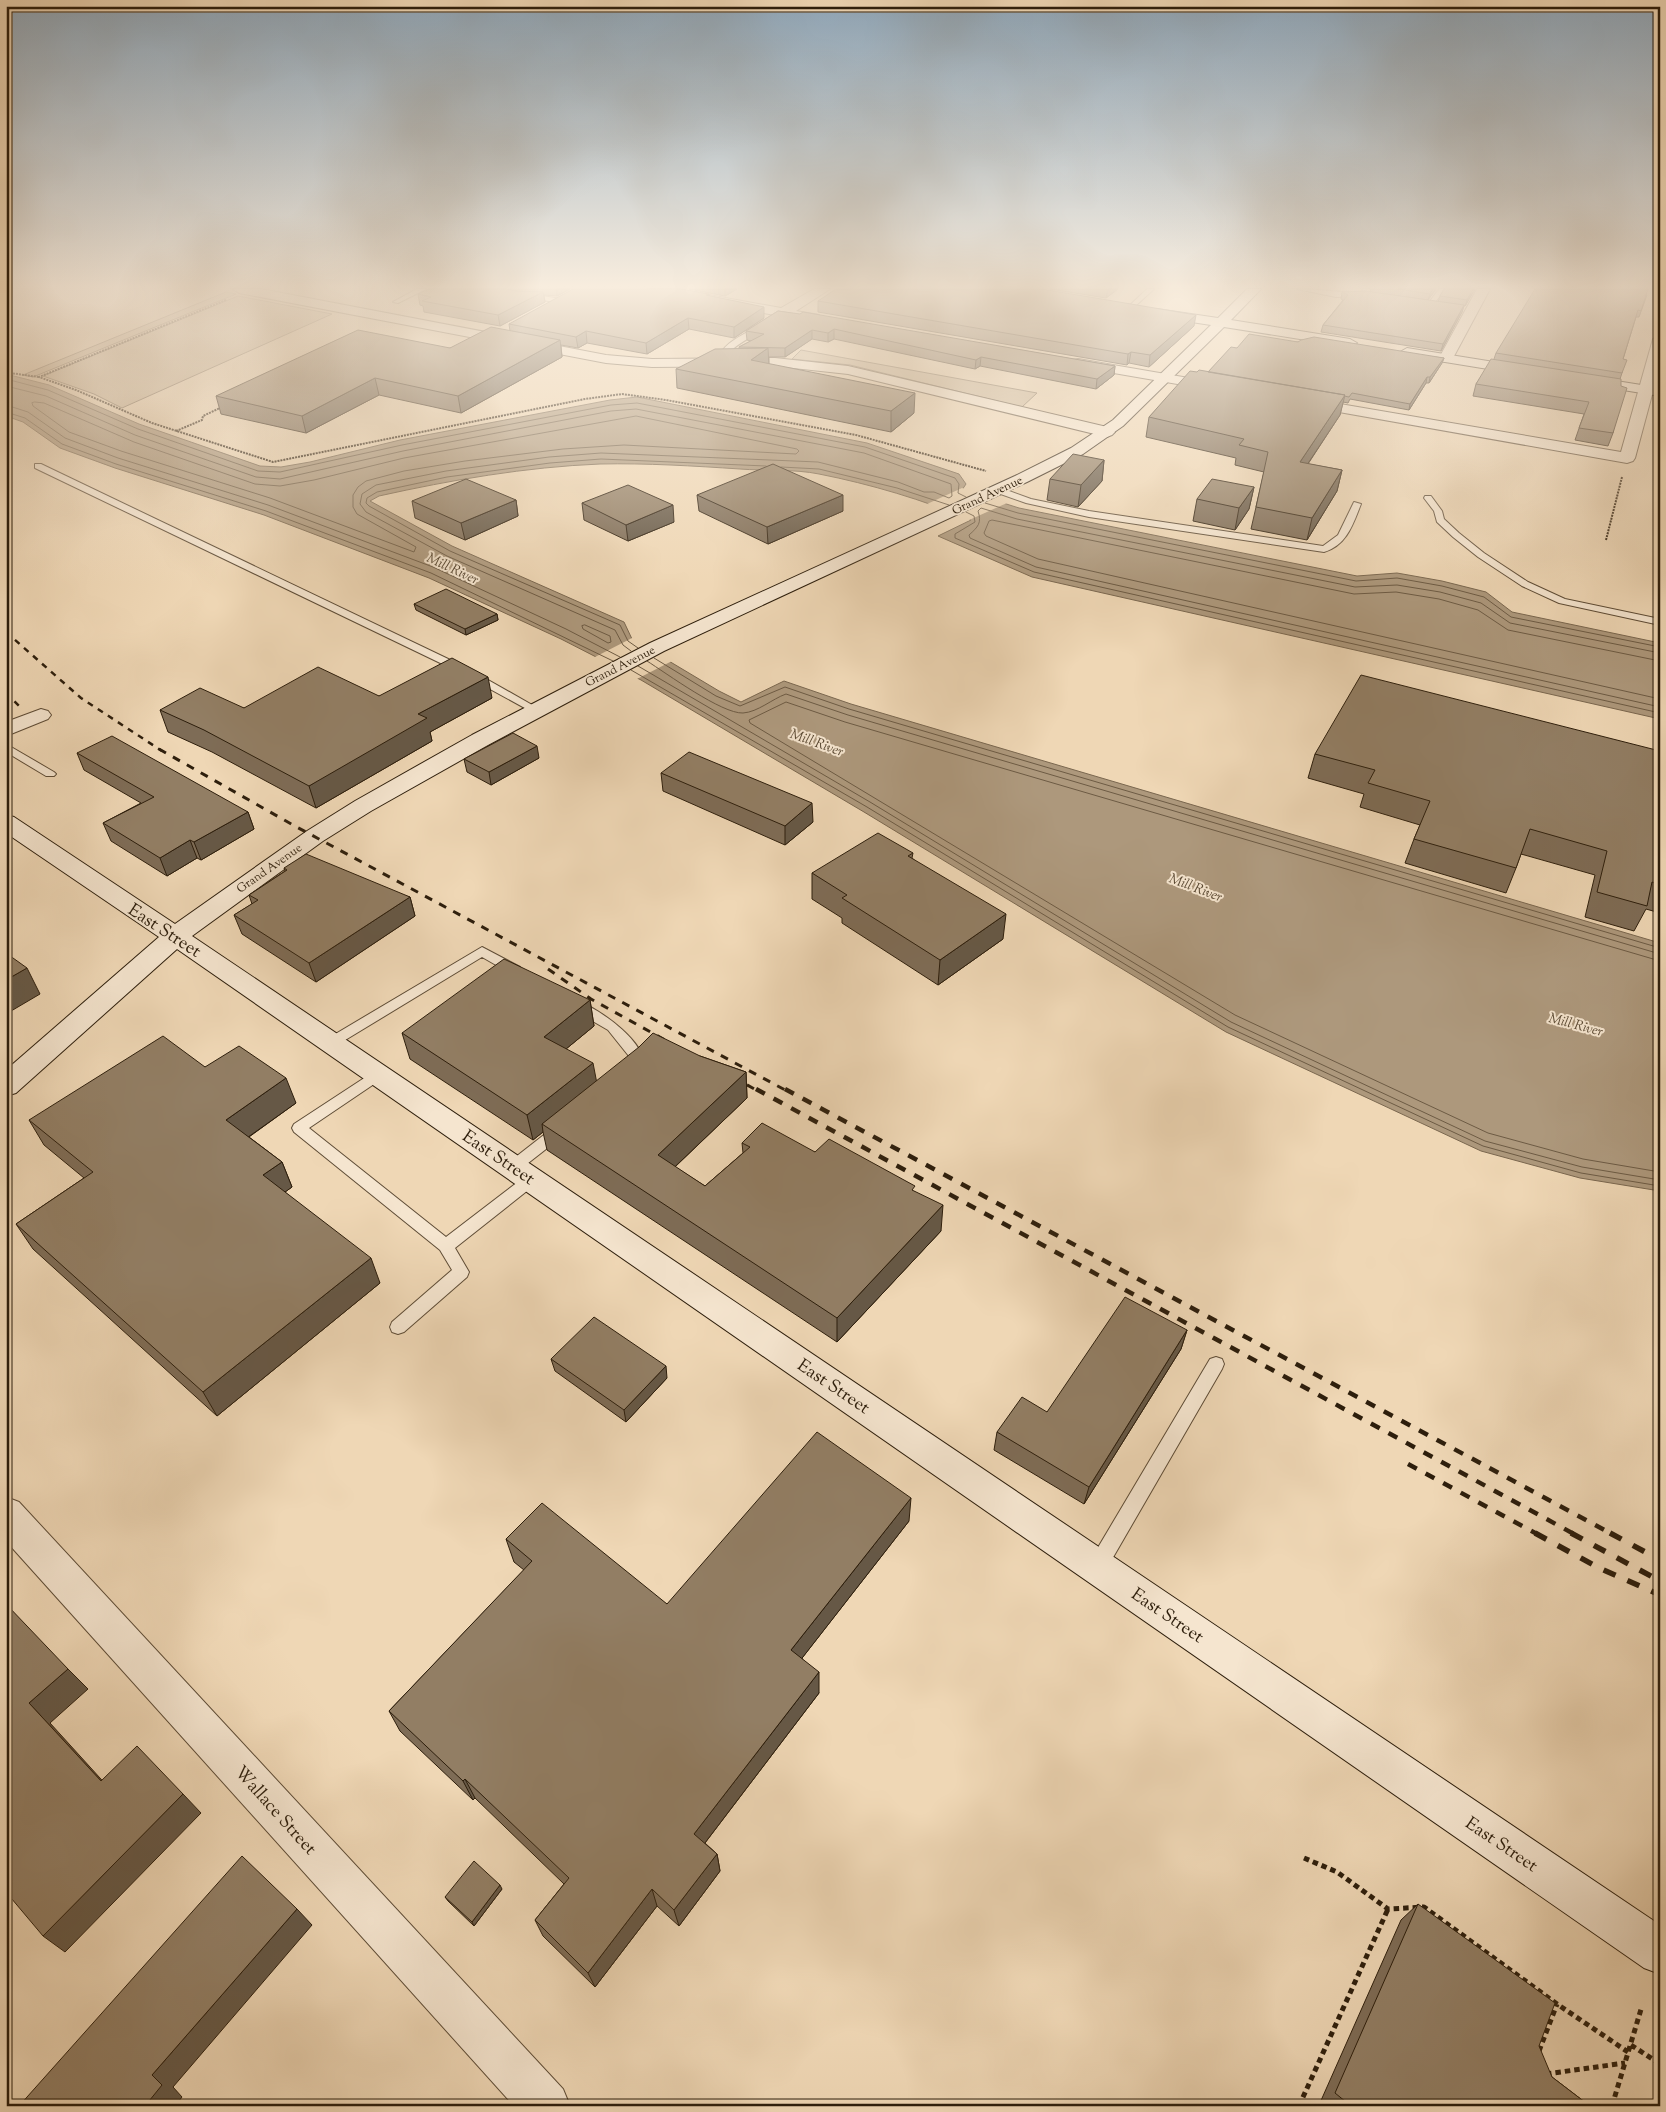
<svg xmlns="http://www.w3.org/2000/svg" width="1666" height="2112" viewBox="0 0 1666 2112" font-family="'Sorts Mill Goudy',serif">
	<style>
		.green { fill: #ceb898; stroke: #7e6b52 }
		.water { fill: #ad987c; stroke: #7a674f }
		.pier { fill: #efd7b5 }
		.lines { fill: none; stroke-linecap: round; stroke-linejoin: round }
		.shore { stroke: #6d5b44; stroke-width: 1 }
		.lane-casing { stroke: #5e4c36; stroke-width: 2 }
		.street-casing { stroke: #5e4c36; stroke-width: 2 }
		.secondary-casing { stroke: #2d1e0c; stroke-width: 2 }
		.path-far1 { stroke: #2d1e0c; stroke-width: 2; stroke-dasharray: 2 1; stroke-linecap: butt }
		.path { stroke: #2d1e0c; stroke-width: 5; stroke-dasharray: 5.5 4; stroke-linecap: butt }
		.lane { fill: #f5e5cf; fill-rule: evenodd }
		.street { fill: #f5e5cf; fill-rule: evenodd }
		.secondary { fill: #f5e5cf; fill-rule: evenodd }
		.rail-far3 { stroke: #2d1e0c; stroke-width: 2.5; stroke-dasharray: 6 6; stroke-linecap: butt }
		.rail-far2 { stroke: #2d1e0c; stroke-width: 3; stroke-dasharray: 8 8; stroke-linecap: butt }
		.rail-far1 { stroke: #2d1e0c; stroke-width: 4.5; stroke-dasharray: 10 10; stroke-linecap: butt }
		.rail { stroke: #2d1e0c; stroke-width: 5.5; stroke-dasharray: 13 13; stroke-linecap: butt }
		.wall { fill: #7e6c56; stroke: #2d1e0c }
		.shaded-wall { fill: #665846; stroke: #2d1e0c }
		.building { fill: #927e64; stroke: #2d1e0c }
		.labels { text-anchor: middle; stroke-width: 4; stroke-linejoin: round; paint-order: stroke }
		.far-street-label { font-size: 12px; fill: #2d1e0c; stroke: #f5e5cf }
		.far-water-label { font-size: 14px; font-style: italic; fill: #5a4933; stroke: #f5e5cf }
		.near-street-label { font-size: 18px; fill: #2d1e0c; stroke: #f5e5cf }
	</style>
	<rect width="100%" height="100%" fill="#efd7b5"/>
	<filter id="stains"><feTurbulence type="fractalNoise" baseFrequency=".004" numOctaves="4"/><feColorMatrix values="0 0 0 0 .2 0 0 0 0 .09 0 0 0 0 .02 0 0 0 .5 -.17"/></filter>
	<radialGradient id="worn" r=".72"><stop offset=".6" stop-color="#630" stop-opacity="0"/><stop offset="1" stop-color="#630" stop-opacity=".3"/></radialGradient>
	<path class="green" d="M226,292L236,294L33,377L23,375Z
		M238,296L332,314L122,408L94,394L43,376Z
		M801,350L1037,393L1022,407L850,365L792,359Z"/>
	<path class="water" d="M6,374L49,385L139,424L260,466L281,467L310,462L400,440L610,400L637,397L867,443L959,474L966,484L962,490L1019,508L1357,576L1397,573L1442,581L1486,592L1512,612L1660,643V719L1032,577L938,536L971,520C924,500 870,484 819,474C795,469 765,471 740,469C694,466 646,463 600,464C526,467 451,480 379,496L370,501L452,546L624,622L632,639L719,691L741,702L784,681L851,704L1660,943V1191L1580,1178L1481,1151L1226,1032L864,812L641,680L561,639L429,578L264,515L115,468L60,448L23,422L6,416Z"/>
	<path class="pier" d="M962,488L1007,503L967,521L927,504Z
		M634,637L672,661L635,680L593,658Z"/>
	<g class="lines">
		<path class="shore" d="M6,379L48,390L138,429L258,471L280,472L402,445L611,405L637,403L865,447L955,478L959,484L958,493L966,497
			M6,386L46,396L135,435L256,477L280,479L403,451L611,411L636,409L864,453L951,484L952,496L949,498L934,492H924L898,482L818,462L601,453L549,457L446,471L376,485L362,494L360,504L366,512L447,556L615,630L623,645L631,651
			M35,402L44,403L134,442L255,484L280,486L314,480L404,458L636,416L797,449L799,451L796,454L624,445L563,449L465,461L404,471L366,481L358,487L353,495V507L357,514L416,547L414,552L270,498L121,451L69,432L33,406L32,403Z
			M6,405L28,412L65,438L118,458L268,505L433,567L566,629L620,657
			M6,412L25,418L62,444L116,464L266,511L431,573L613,661
			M781,467L819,469L897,488L949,505
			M985,503L1018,513L1356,581L1397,578L1442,586L1484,597L1511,617L1660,647
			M966,512L974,516L975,522L955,534V538L1034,572L1660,713
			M585,625L610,636L611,642L608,643L583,629L582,626Z
			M638,648L628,641L620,625L450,551L369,506L366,503L367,498L377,492L447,477L550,463L601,459L766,466
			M1660,653L1510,623L1481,603L1440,592L1397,585L1355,587L1017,519L981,508L978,511C982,523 978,527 969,535L970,538L1036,567L1660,707
			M654,658L716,696L740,706L785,687L849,709L1660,948
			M647,661C666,673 722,714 743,713C758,712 772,699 786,694L848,715L1660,954
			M1660,661L1508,630L1478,610L1439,599L1396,592L1354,594L992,520L989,521L984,533L986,536L1038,559L1660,699
			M638,666L870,802L1231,1022L1485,1141L1582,1167L1660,1180
			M631,670L867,807L1228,1027L1483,1146L1581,1173L1660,1186
			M1660,961L845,722L786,702L749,720L750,723L1235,1015L1488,1133L1583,1159L1660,1172"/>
		<g class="lane-casing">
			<path id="lane" d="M417,289H426L398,303L393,302Z
				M1147,289H1154L1132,309H1128V307Z
				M1297,289C1319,289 1339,293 1361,292L1363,289H1370L1363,296L1336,297Z
				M1439,289H1445L1433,305H1429L1428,304Z
				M536,295L561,299L564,301L561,303L536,299L527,301L524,299Z
				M761,325L766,326C750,341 734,341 723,363H719C716,345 747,333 761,325Z
				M35,464H41L467,668L541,710L540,712H532L459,672L35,468Z
				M995,488H1001L1031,499L1089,511L1323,546L1338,535L1354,502L1361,504C1353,524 1347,545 1324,552L1089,517L1026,503L995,492Z
				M1425,496H1431L1442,511L1444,519L1459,533L1484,553L1528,582L1565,599L1660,619V625L1559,603L1522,586L1478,557L1453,537L1437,522L1434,511L1424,498Z
				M6,744L54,772L56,774L54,776H46L6,752Z
				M482,947L520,967L521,970L520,973H510L482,957L337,1045H327L325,1042L327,1039Z
				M577,1001C597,1007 655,1047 641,1071H631L628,1055L608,1030L572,1009L570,1006L572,1003Z
				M378,1069L383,1070L385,1074L383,1078L309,1128L446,1237L527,1175L532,1173L537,1175L539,1179L537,1183L455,1248L469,1272L467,1277L404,1332L398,1334L392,1332L390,1327L392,1322L452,1270L440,1250L294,1132L292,1128L294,1124Z
				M559,1126L564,1127L566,1131L564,1135L518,1171L513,1173L508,1171L506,1167L508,1163L554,1127Z
				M1216,1357L1222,1359L1224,1364L1222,1369L1104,1573L1097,1576L1090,1573L1088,1567L1090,1561L1210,1359Z"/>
		</g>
		<g class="street-casing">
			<path id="street" d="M233,289H261L606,355L652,359L775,358L848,366L1107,427L1112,429L1115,432L1112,435L1107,437L848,374L775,366L652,367L606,363L239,293Z
				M647,289H676L781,308L814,289H830L796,311L819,315L821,318L814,322L653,293Z
				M1477,289H1490L1453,358L1446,362L1441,361L1439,358Z
				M1660,335V365L1635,458L1633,461L1627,463L1305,406L1300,405L1298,402L1300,399L1305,398L1621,452L1653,339Z
				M1078,359L1218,383L1223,384L1225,387L1223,390L1218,391L1073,366L1071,363L1073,360Z
				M41,709L48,711L51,715L48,719L6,736V722Z
				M6,1497L19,1502L563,2089L570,2106H514L6,1541Z"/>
		</g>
		<g class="secondary-casing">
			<path id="secondary" d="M1247,289H1261L1231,320L1350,339L1357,343L1350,347L1224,327L1123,426L1083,454L1027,482L664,651L488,745L371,811L323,841L192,936L1660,1925V1974L1644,1968L177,949L16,1093L6,1096V1070L159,937L6,833V815L14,817L175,924L307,831L355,801L472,735L650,643L1015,476L1071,448L1113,420L1211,325L1152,316L1150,313L1152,310L1157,309L1218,318Z
				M1407,348L1525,367L1530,368L1532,371L1530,374L1525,375L1402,355L1400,352Z
				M1585,376L1660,388V396L1580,383L1578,380L1580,377Z"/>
		</g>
		<path class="path-far1" d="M226,300L39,377L76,390L152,423L273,462L585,399L622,394L666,400L856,435L986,471
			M10,373L39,377
			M176,431L202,420L203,416L222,407
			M1606,540L1622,477"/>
		<path class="path" d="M1304,1858L1337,1872L1388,1909L1424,1907L1557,2004L1628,2052
			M1631,2045L1660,2064
			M1539,2051L1557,2004
			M1546,2074L1625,2063
			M1299,2106L1388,1909
			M1612,2106L1642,2006"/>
		<use href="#lane" class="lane"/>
		<use href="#street" class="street"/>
		<use href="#secondary" class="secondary"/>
		<path class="rail-far3" d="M6,632L81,698L162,751
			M6,693L21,708"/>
		<path class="rail-far2" d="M159,749L293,825L787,1091
			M548,969L591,999L665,1040
			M733,1077L758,1091"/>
		<path class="rail-far1" d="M756,1089L1574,1534
			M785,1089L1612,1534
			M1408,1464L1537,1534"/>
		<path class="rail" d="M1535,1533L1599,1568L1660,1595
			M1571,1533L1660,1581
			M1610,1533L1660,1560"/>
	</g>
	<path class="wall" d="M429,289H570L557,296L544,295L545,302L500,326L424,312L423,306L420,305L418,294Z
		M689,289H737L725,296Z
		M1050,289H1118L1106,298Z
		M1371,289H1436L1428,300L1370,292Z
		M1444,289H1475L1465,306H1464L1462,312L1441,351L1321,332L1323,325L1343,300L1341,299L1342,292L1438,302L1440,296Z
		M709,294V296L764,318L734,338L689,329L647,354L587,343L578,348L561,345L562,357L461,413L379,395L306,433L221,414L216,396L450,348L510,331L509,324Z
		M1647,295L1639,317H1636L1623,359L1622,373L1620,379L1613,433L1608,446L1575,440L1584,414L1473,396L1476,384L1494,359L1496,353Z
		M818,301L1194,326L1149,367L1129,363L1127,365L818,312Z
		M778,311L1115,366L1114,375L1096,389L980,366L975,369L834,339L828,342L812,339L785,357H769V364L914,413L891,432L677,388L676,369L739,349V347L751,341L747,340L746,331Z
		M1298,342L1444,358L1442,363L1429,383H1426L1409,410L1350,399L1348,403L1343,402L1340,415L1308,464L1342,470L1337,491L1307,540L1251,529L1264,472L1235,465L1236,458L1146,437L1149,417L1197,372H1208L1237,348Z
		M1104,460L1102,481L1078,507L1047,500L1050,479Z
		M1254,487L1249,509L1235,530L1193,521L1197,499Z
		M697,495L843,511L768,544L699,511Z
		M516,500L518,516L465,540L415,518L412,501Z
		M582,503L674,522L628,541L584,520Z
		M414,604L497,614L498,620L466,635L416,610Z
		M379,696L492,698L430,732L432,741L316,808L212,752L168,732L160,710L244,708Z
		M1660,751V913L1646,909L1634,931L1585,917L1595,875L1521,854L1516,868L1506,893L1405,863L1414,839L1420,825L1360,807L1364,794L1308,778L1315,754Z
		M77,753L248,812L254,829L201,860L197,858L167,876L111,841L103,823L141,803L84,770Z
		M539,758L491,785L467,772L464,759Z
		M661,773L813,822L785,845L663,791Z
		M913,853L912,858L1003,939L938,985L842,923V918L812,899V873Z
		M284,868L410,897L415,916L316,982L242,934L234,915L252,904L249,895L285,871Z
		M590,1000L594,1026L566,1049L596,1081L700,1056L746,1072L747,1098L675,1167L705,1186L743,1153L742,1143L815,1152L915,1192L941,1231L837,1342L547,1150L543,1132L533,1140L410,1059L402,1033Z
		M205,1067L296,1103L249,1137L282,1162L292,1187L285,1192L380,1283L217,1416L33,1249L16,1224L84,1178L44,1145L29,1120Z
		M1187,1330L1181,1349L1084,1504L994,1450L997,1432L1047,1412Z
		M551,1359L667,1378L626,1422L555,1371Z
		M909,1521L802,1658L819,1693L705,1843L717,1854L720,1871L679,1926L657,1906L595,1987L543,1936L535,1920L564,1884L475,1798L473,1800L400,1731L389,1711L524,1570L514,1562L506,1539L667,1604Z
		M502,1889L474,1926L448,1901L445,1897Z
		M1418,1904L1552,2077L1590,2106H1321L1319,2105L1401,1920Z"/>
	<path class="shaded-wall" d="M556,289H570L557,296Z
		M725,289H737L725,296Z
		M1108,289H1118L1106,298Z
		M1433,289H1436L1428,300L1430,294Z
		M1473,289H1475L1465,306L1467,300Z
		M543,292L545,302L500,326L498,315Z
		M1464,305L1462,312L1441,351L1443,344Z
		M764,307V318L734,338V327Z
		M1196,315L1194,326L1149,367L1150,355Z
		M688,318L689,329L647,354L646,343Z
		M834,329V339L828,342V333Z
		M812,330V339L785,357V348Z
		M586,331L587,343L578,348L576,337Z
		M560,340L562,357L461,413L458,396Z
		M768,348L769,368L751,360Z
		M1131,352L1129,363L1127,365L1128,354Z
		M981,357L980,366L975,369L976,360Z
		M1444,358L1442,363L1429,383L1430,377Z
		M1115,366L1114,375L1096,389L1097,379Z
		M1427,377L1426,383L1409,410L1410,404Z
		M375,378L379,395L306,433L302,416Z
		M915,393L914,413L891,432V411Z
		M1345,395L1340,415L1295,483L1300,462Z
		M1104,460L1102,481L1078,507L1081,485Z
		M1342,470L1337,491L1307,540L1312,518Z
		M1254,487L1249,509L1235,530L1239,508Z
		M843,495V511L768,544L767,527Z
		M516,500L518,516L465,540L461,523Z
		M673,505L674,522L628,541L626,525Z
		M497,614L498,620L466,635L465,629Z
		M488,677L492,698L430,732L432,741L316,808L309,786L418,714Z
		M537,746L539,758L491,785L489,772Z
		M812,803L813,822L785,845V826Z
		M248,812L254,829L201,860L194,842Z
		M190,840L197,858L167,876L160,858Z
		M410,897L415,916L316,982L309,963Z
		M1006,914L1003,939L938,985L940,960Z
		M27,968L40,994L6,1014V980Z
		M590,1000L594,1026L549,1063L544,1037Z
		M593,1063L598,1089L542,1124L543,1132L533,1140L527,1115Z
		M746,1072L747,1098L661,1180L658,1155Z
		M286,1078L296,1103L237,1145L226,1120Z
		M282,1162L292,1187L274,1200L263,1175Z
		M943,1205L941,1231L837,1342V1318Z
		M371,1258L380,1283L217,1416L203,1392Z
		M1187,1330L1181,1349L1084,1504L1089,1487Z
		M666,1366L667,1378L626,1422L624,1410Z
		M911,1498L909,1521L792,1671L791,1650Z
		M68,1669L88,1689L50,1723L120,1800L101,1781L29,1703Z
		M819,1672V1693L698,1852L694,1834Z
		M465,1779L475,1798L473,1800L463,1781Z
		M183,1794L201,1813L65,1952L43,1936Z
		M717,1854L720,1871L679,1926L674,1910Z
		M500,1885L502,1889L474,1926L472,1922Z
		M652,1889L657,1906L595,1987L588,1973Z
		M297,1909L312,1925L173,2087L182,2097L175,2106H145L152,2075Z"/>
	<path class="building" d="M429,289H506L515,291L543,292L498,315L422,301L431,297L418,294Z
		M573,289H681L709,294L706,295L764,307L734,327L688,318L646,343L586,331L576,337L509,324Z
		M836,289H1042L1196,315L1150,355L1131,352L1128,354L818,301Z
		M1398,289H1433L1430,294Z
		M1444,289H1473L1467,300L1440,296Z
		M1535,289H1648L1641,311L1638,310L1623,359L1627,360L1622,373L1496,353Z
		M1365,291L1464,305L1443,344L1323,325L1348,295L1342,292Z
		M778,311L800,314L803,312L1115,366L1097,379L981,357L976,360L834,329L828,333L812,330L785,348L739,347L764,334L746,331Z
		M491,327L560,340L458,396L375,378L302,416L216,396L358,330L450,348Z
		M1249,334L1298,342L1301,340L1314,337L1444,358L1430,377H1427L1410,404L1352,393L1349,397L1344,396L1345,395L1208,372L1231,347L1237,348Z
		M768,348L751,360L915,393L891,411L676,369L715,349Z
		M1491,359L1621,379V386L1627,388L1613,433L1579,428L1589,402L1476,384Z
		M1199,370L1345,395L1300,462L1342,470L1312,518L1256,507L1268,452L1239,445L1244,439L1149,417L1190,371L1197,372Z
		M1073,454L1104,460L1081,485L1050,479Z
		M773,464L843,495L767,527L697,495Z
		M466,479L516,500L461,523L412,501Z
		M1212,479L1254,487L1239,508L1197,499Z
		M628,485L673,505L626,525L582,503Z
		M446,589L497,614L465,629L414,604Z
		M452,658L488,677L418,714L427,718L309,786L204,730L160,710L200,688L244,708L318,667L379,696Z
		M1361,675L1660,751V885L1652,882L1647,906L1597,892L1607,851L1530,829L1516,868L1414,839L1430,801L1368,783L1375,770L1315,754Z
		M513,733L537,746L489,772L464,759Z
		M112,736L248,812L194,842L190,840L160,858L103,823L154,797L77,753Z
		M689,752L812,803L785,826L661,773Z
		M878,833L913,853L908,856L1006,914L940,960L842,898L847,895L812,873Z
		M306,854L410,897L309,963L234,915L258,900L249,895L287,870L284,868Z
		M6,953L27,968L6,980Z
		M504,959L590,1000L544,1037L593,1063L527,1115L402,1033Z
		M653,1033L700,1056L746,1072L658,1155L705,1186L750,1147L742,1143L762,1123L815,1152L829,1139L915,1186L912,1190L943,1205L837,1318L542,1124L639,1047Z
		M163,1036L205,1067L239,1046L286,1078L226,1120L282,1162L263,1175L371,1258L203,1392L16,1224L93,1172L29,1120Z
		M1125,1297L1187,1330L1089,1487L997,1432L1022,1397L1047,1412Z
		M594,1317L666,1366L624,1410L551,1359Z
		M817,1432L911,1498L791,1650L819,1672L694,1834L717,1854L674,1910L652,1889L588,1973L535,1920L569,1878L465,1779L463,1781L389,1711L532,1561L506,1539L542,1503L667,1604Z
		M6,1604L68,1669L29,1703L101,1781L137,1746L183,1794L43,1936L6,1892Z
		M242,1856L297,1909L152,2075L162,2085L145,2106H19Z
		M474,1861L500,1885L472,1922L445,1897Z
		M1418,1904L1555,2003L1539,2046L1552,2077L1590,2106H1351L1335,2093Z"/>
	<linearGradient id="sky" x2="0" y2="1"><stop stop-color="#90a9bd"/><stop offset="0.49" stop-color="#f8edde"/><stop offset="1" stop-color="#f8edde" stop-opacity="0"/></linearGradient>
	<rect width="1666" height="585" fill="url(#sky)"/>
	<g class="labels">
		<g class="far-street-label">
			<text transform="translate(987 495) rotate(-25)" y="4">Grand Avenue</text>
			<text transform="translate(620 666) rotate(-27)" y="4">Grand Avenue</text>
			<text transform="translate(269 868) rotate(-35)" y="4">Grand Avenue</text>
		</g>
		<g class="far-water-label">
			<text transform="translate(453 568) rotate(25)" y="5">Mill River</text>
			<text transform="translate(817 742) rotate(20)" y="5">Mill River</text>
			<text transform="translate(1196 887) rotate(21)" y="5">Mill River</text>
			<text transform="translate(1576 1024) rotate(15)" y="5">Mill River</text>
		</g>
		<g class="near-street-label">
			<text transform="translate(165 930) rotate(33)" y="6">East Street</text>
			<text transform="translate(499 1157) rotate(34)" y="6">East Street</text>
			<text transform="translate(834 1386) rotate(34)" y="6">East Street</text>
			<text transform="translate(1168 1615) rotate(34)" y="6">East Street</text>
			<text transform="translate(276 1810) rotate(48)" y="6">Wallace Street</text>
			<text transform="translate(1502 1844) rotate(34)" y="6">East Street</text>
		</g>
	</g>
	<rect width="1666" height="2112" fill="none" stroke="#efd7b5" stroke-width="25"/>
	<rect x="8" y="8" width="1651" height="2097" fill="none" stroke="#2d1e0c" stroke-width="2.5"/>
	<rect x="12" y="12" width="1641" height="2087" fill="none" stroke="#2d1e0c"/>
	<rect width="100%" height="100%" filter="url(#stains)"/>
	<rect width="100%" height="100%" fill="url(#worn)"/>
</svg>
